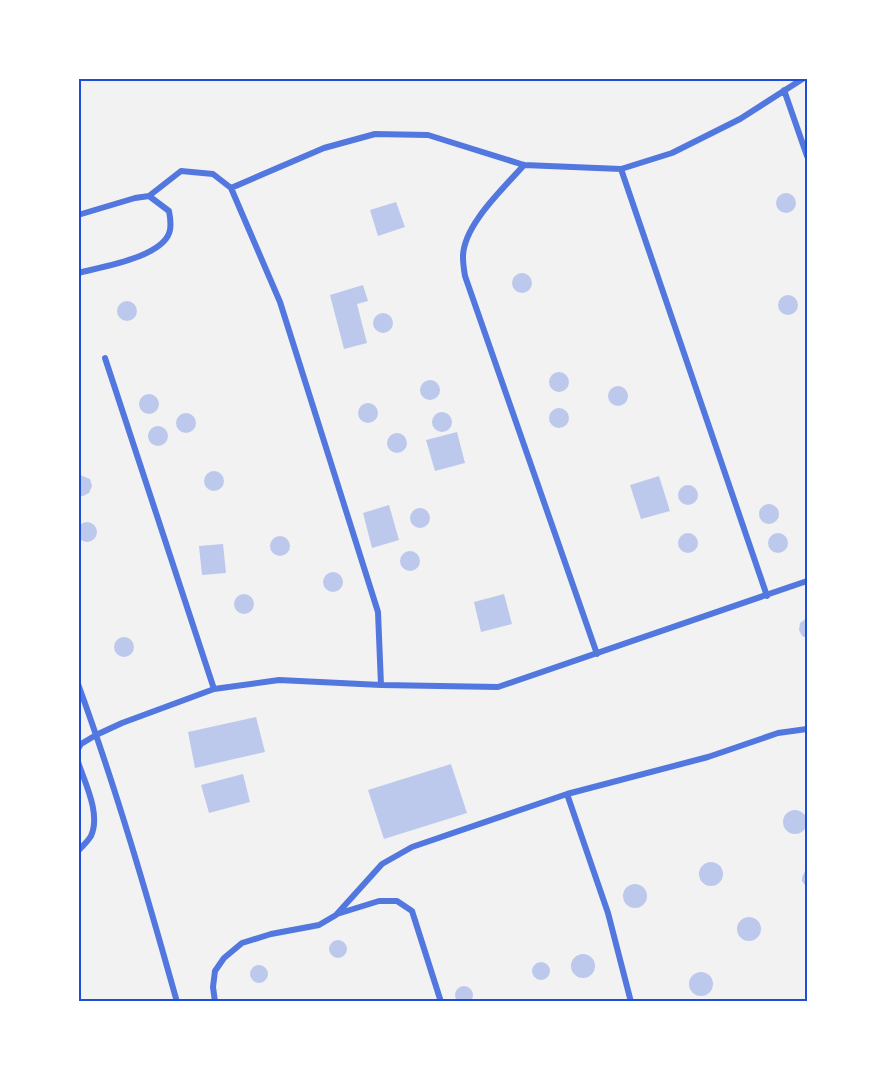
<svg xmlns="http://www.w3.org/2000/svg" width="885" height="1080" viewBox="0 0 885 1080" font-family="Arial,sans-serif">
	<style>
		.building { fill: #bdc9ec }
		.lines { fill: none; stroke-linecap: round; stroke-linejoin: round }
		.minor { stroke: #5277de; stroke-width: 6 }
		.neatline { fill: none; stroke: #1d4ed8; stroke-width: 2 }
	</style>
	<rect width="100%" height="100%" fill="#f2f2f2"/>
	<path class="building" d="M776 203a10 10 0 1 1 20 0a10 10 0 1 1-20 0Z
		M396,202L405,227L378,236L370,210Z
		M512 283a10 10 0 1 1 20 0a10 10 0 1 1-20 0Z
		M363,285L368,301L357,304L367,343L344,349L330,295Z
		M778 305a10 10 0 1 1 20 0a10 10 0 1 1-20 0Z
		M117 311a10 10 0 1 1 20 0a10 10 0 1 1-20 0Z
		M373 323a10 10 0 1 1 20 0a10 10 0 1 1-20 0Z
		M549 382a10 10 0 1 1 20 0a10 10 0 1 1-20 0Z
		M420 390a10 10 0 1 1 20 0a10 10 0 1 1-20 0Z
		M608 396a10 10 0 1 1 20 0a10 10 0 1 1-20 0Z
		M139 404a10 10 0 1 1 20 0a10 10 0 1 1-20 0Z
		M358 413a10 10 0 1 1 20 0a10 10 0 1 1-20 0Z
		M549 418a10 10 0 1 1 20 0a10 10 0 1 1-20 0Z
		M432 422a10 10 0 1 1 20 0a10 10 0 1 1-20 0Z
		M176 423a10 10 0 1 1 20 0a10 10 0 1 1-20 0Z
		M148 436a10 10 0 1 1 20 0a10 10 0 1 1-20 0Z
		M457,432L465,463L435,471L426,440Z
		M387 443a10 10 0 1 1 20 0a10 10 0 1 1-20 0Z
		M204 481a10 10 0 1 1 20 0a10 10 0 1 1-20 0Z
		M80,475L90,479L92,486L89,493L83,496H78V476Z
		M659,476L670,511L641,519L630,485Z
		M678 495a10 10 0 1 1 20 0a10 10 0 1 1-20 0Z
		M759 514a10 10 0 1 1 20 0a10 10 0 1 1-20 0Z
		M389,505L399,540L372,548L363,513Z
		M410 518a10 10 0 1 1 20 0a10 10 0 1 1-20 0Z
		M77 532a10 10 0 1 1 20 0a10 10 0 1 1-20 0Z
		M678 543a10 10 0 1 1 20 0a10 10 0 1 1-20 0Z
		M768 543a10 10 0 1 1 20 0a10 10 0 1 1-20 0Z
		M270 546a10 10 0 1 1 20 0a10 10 0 1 1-20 0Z
		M223,544L226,573L202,575L199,546Z
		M400 561a10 10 0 1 1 20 0a10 10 0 1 1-20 0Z
		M323 582a10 10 0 1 1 20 0a10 10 0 1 1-20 0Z
		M234 604a10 10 0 1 1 20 0a10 10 0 1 1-20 0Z
		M504,594L512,624L481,632L474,602Z
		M807,618V638L802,636L799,630L800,623Z
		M114 647a10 10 0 1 1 20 0a10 10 0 1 1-20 0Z
		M256,717L265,752L195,768L188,732Z
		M451,764L467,813L384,839L368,790Z
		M243,774L250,802L209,813L201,785Z
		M783 822a12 12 0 1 1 24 0a12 12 0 1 1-24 0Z
		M699 874a12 12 0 1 1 24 0a12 12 0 1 1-24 0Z
		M807,867V888L802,881V877Z
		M623 896a12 12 0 1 1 24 0a12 12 0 1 1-24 0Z
		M737 929a12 12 0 1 1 24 0a12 12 0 1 1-24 0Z
		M329 949a9 9 0 1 1 18 0a9 9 0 1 1-18 0Z
		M571 966a12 12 0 1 1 24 0a12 12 0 1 1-24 0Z
		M532 971a9 9 0 1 1 18 0a9 9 0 1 1-18 0Z
		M250 974a9 9 0 1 1 18 0a9 9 0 1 1-18 0Z
		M689 984a12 12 0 1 1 24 0a12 12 0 1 1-24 0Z
		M455 995a9 9 0 1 1 18 0a9 9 0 1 1-18 0Z"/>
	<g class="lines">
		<path class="minor" d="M784,90L807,156
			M524,165C504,188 463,225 463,257C463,263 464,270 465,276L597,654
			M621,169L767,596
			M231,188L324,148L375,134L428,135L524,165L621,169L672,153L740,119L804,78
			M149,196L181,171L213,174L231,188L280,302L378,612L381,685
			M78,215L135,198L149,196L169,211C170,216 171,224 170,230C165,257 101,267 78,273
			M105,358L214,689
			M78,684C116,788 147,895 177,1002
			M78,749L81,744L96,735L122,723L214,689L279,680L381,685L498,687L807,581
			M78,762C85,783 101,814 91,836C88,841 82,847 78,851
			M567,794L608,913L631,1002
			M337,914L379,901H397L412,911L441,1002
			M215,1002L213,987L215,971L224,958L242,943L271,934L319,925L336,915L382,864L412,847L567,794L708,757L778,733L807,729"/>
	</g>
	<rect width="885" height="1080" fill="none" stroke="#ffffff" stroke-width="159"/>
	<rect x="80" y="80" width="726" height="920" class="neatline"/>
</svg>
